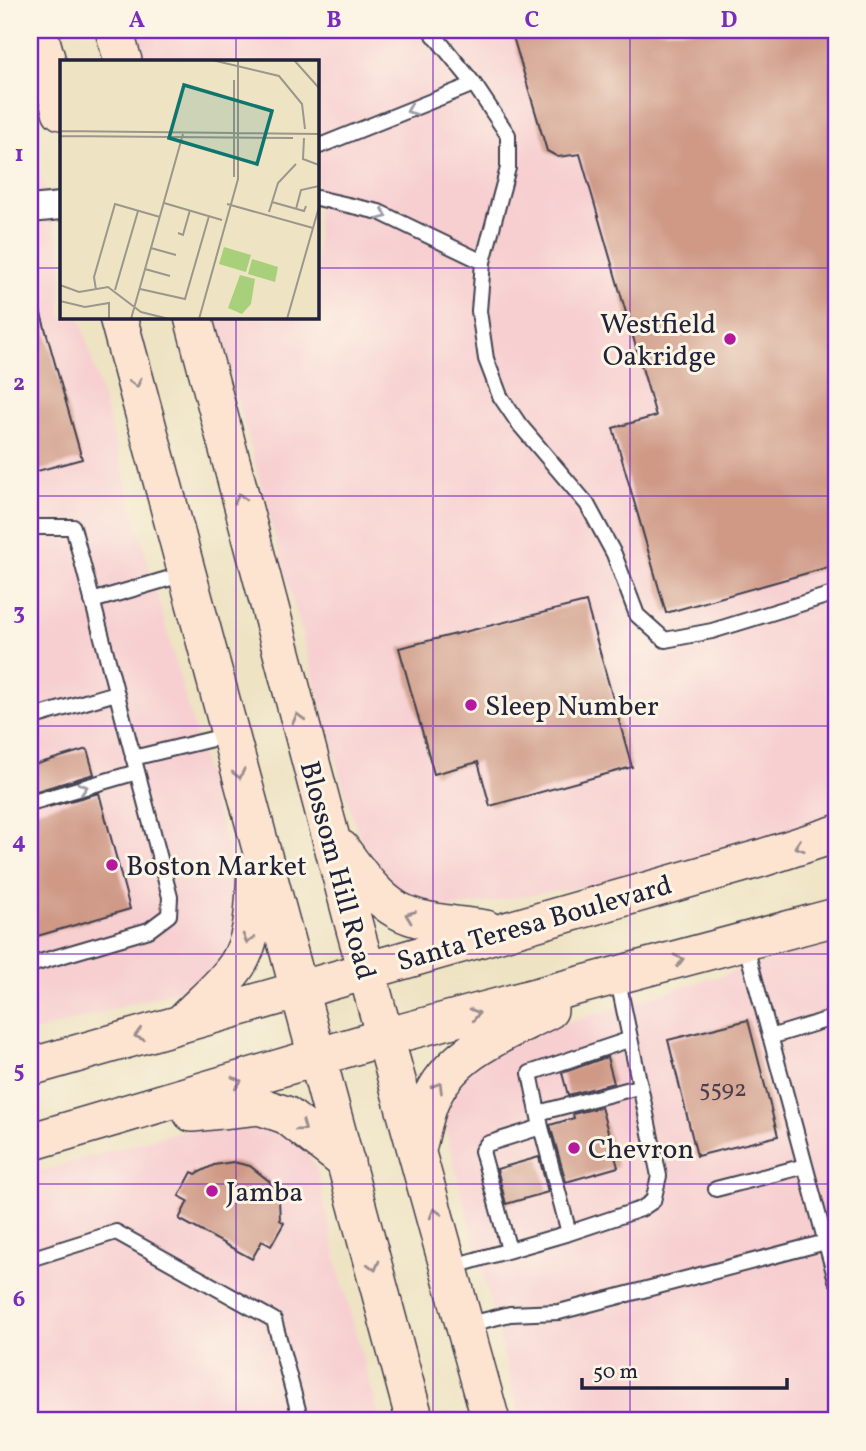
<svg xmlns="http://www.w3.org/2000/svg" width="866" height="1451" viewBox="0 0 866 1451" font-family="Vollkorn,serif">
	<style>
		.built { fill: #f7cfd1 }
		.building { fill: #cf9986 }
		.lines { fill: none; stroke-linecap: round; stroke-linejoin: round }
		.lane-casing { stroke: #413f4f; stroke-width: 18 }
		.street-casing { stroke: #413f4f; stroke-width: 30 }
		.secondary-casing { stroke: #413f4f; stroke-width: 40 }
		.lane { stroke: #fff; stroke-width: 14 }
		.street { stroke: #fff; stroke-width: 26 }
		.secondary { stroke: #fde4d1; stroke-width: 37 }
		.oneway { stroke: #9c9ca7 }
		.oneway2 { stroke: #9a8d8e }
		.grid { fill: none; stroke: #7b2cbf; stroke-width: 2; stroke-opacity: 0.55 }
		.poi-dot { fill: #b5179e; stroke: #fcf5e5; stroke-width: 2.5 }
		.labels { text-anchor: middle; stroke-width: 6; stroke-linejoin: round; paint-order: stroke }
		.number-label { font-size: 24px; fill: #4d404e }
		.poi-label { font-size: 28px; fill: #22223b; stroke: #fcf5e5; text-anchor: start }
		.street-label { font-size: 28px; fill: #22223b; stroke: #fcf5e5 }
		.inset-road { fill: none; stroke: #9c968d; stroke-width: 2 }
		.view { fill: #0f766e; fill-opacity: 0.15; stroke: #0f766e; stroke-width: 3.5 }
		.inset-edge { fill: none; stroke: #22223b; stroke-width: 3.5 }
		.neatline { fill: none; stroke: #7b2cbf; stroke-width: 2.5 }
		.grid-label { font-size: 23px; text-anchor: middle; font-weight: bold; fill: #7b2cbf }
	</style>
	<rect width="100%" height="100%" fill="#fcf5e5"/>
	<filter id="ink" filterUnits="userSpaceOnUse"><feTurbulence type="fractalNoise" baseFrequency=".0143" numOctaves="2"/><feDisplacementMap in="SourceGraphic" scale="14" xChannelSelector="R" yChannelSelector="G"/><feConvolveMatrix kernelMatrix="1 2 1 2 8 2 1 2 1" color-interpolation-filters="sRGB"/></filter>
	<filter id="wash" filterUnits="userSpaceOnUse"><feTurbulence type="fractalNoise" baseFrequency=".00686" numOctaves="4" result="noise"/><feDisplacementMap in="SourceGraphic" scale="28" xChannelSelector="R" yChannelSelector="G"/><feGaussianBlur stdDeviation="1.57" result="paint"/><feColorMatrix in="noise" values="0 0 0 0 0 0 0 0 0 0 0 0 0 0 0 0 0 1.4 0 .05"/><feComposite in="paint" operator="in"/></filter>
	<g filter="url(#wash)">
		<rect width="100%" height="100%" fill="#eee3c3"/>
		<path class="built" d="M136,30H836V834L762,858L438,910L415,906L371,873L345,792L215,317H317V61H145Z
			M30,136L61,250V317H80L243,906L235,951L216,970L182,989L30,1033Z
			M836,940V1421H521L447,1136L443,1105L452,1082L511,1040Z
			M252,1116L300,1139L317,1170L338,1267L380,1421H30V1174L226,1118Z"/>
		<g id="blocks">
			<path class="building" d="M511,30H836V565L666,613L613,428L656,416L580,154L558,157L547,151Z
				M36,296L82,459L30,473V297Z
				M586,602L632,767L490,806L478,762L434,774L399,648Z
				M87,749L94,774L30,793V766Z
				M99,793L130,909L34,937L30,923V812Z
				M748,1020L778,1136L697,1156L668,1040Z
				M607,1057L614,1083L568,1095L562,1073Z
				M601,1107L618,1167L566,1182L550,1125L574,1118L573,1114Z
				M539,1157L548,1192L506,1204L497,1169Z
				M233,1162L250,1166L269,1181L279,1201L280,1220L284,1223L271,1246L262,1241L252,1259L179,1219L188,1201L179,1196L192,1172L196,1174L214,1165Z"/>
		</g>
	</g>
	<g filter="url(#ink)">
		<use href="#blocks" fill-opacity="0" stroke="#413f4f" stroke-width="2"/>
		<g class="lines">
			<g class="lane-casing">
				<path id="lane" d="M430,30L474,84L508,135V168L483,262L479,311L486,359L500,396L519,424L587,504L614,554L637,615L665,640L712,631L836,593
					M317,147L474,84
					M317,198L379,212L483,262
					M30,527H73L170,897L169,915L149,930L30,965
					M92,601L188,573
					M30,718L116,693
					M133,758L229,735
					M30,803L137,772
					M745,943L836,1280
					M770,1037L836,1017
					M538,1113L638,1087
					M541,1127L569,1233
					M716,1189L805,1166
					M509,1250L482,1151L487,1144L541,1127L530,1073L628,1040
					M30,1259L116,1232L274,1320L301,1421
					M451,1267L569,1233L641,1209L653,1201L659,1176L617,976
					M466,1325L510,1314L559,1312L826,1242"/>
			</g>
			<g class="street-casing">
				<path id="street" d="M30,209L61,206"/>
			</g>
			<g class="secondary-casing">
				<path id="secondary" d="M38,30L61,111
					M114,30L123,61
					M118,317L415,1421
					M193,317L355,929L491,1421
					M341,849C392,921 401,918 486,929
					M184,1021C200,1004 223,986 237,965C255,938 254,901 256,869
					M30,1067L762,858L836,834
					M192,1113L259,1106L286,1115L346,1162
					M30,1142L385,1037L836,917
					M417,1150C421,1134 424,1117 430,1102C450,1052 504,1033 549,1010"/>
			</g>
			<use href="#lane" class="lane"/>
			<use href="#street" class="street"/>
			<use href="#secondary" class="secondary"/>
		</g>
		<defs><path id="oneway-chevron" d="M-2-3.5L2.5 0L-2 3.5" fill="none" stroke-width="1.6" stroke-linecap="round" stroke-linejoin="round" transform="scale(1.75)"/></defs>
		<g class="oneway">
			<use href="#oneway-chevron" transform="translate(411 110) rotate(157)"/>
			<use href="#oneway-chevron" transform="translate(383 215) rotate(23)"/>
			<use href="#oneway-chevron" transform="translate(83 788) rotate(-16)"/>
		</g>
		<g class="oneway2">
			<use href="#oneway-chevron" transform="translate(136 383) rotate(75)"/>
			<use href="#oneway-chevron" transform="translate(240 498) rotate(-105)"/>
			<use href="#oneway-chevron" transform="translate(298 718) rotate(-105)"/>
			<use href="#oneway-chevron" transform="translate(239 774) rotate(76)"/>
			<use href="#oneway-chevron" transform="translate(799 846) rotate(162)"/>
			<use href="#oneway-chevron" transform="translate(410 916) rotate(-159)"/>
			<use href="#oneway-chevron" transform="translate(248 939) rotate(106)"/>
			<use href="#oneway-chevron" transform="translate(679 960) rotate(-15)"/>
			<use href="#oneway-chevron" transform="translate(475 1014) rotate(-15)"/>
			<use href="#oneway-chevron" transform="translate(139 1035) rotate(164)"/>
			<use href="#oneway-chevron" transform="translate(237 1082) rotate(-16)"/>
			<use href="#oneway-chevron" transform="translate(438 1087) rotate(-59)"/>
			<use href="#oneway-chevron" transform="translate(302 1127) rotate(36)"/>
			<use href="#oneway-chevron" transform="translate(435 1213) rotate(-106)"/>
			<use href="#oneway-chevron" transform="translate(374 1266) rotate(75)"/>
		</g>
	</g>
	<path class="grid" d="M236,30V61M433,30V1421M630,30V1421M30,268H61M317,268H836M236,317V1421M30,496H836M30,726H836M30,954H836M30,1184H836"/>
	<g class="poi-dot">
		<circle cx="730" cy="339" r="7"/>
		<circle cx="471" cy="705" r="7"/>
		<circle cx="112" cy="865" r="7"/>
		<circle cx="574" cy="1148" r="7"/>
		<circle cx="212" cy="1191" r="7"/>
	</g>
	<g class="labels">
		<g class="number-label">
			<text x="723" y="1096">5592</text>
		</g>
		<g class="poi-label">
			<text x="716" y="333" text-anchor="end">Westfield<tspan x="716" dy="32">Oakridge</tspan></text>
			<text x="485" y="715">Sleep Number</text>
			<text x="126" y="875">Boston Market</text>
			<text x="588" y="1158">Chevron</text>
			<text x="226" y="1201">Jamba</text>
		</g>
		<g class="street-label">
			<text transform="translate(339 870) rotate(75)" y="10">Blossom Hill Road</text>
			<text transform="translate(534 922) rotate(-16)" y="10">Santa Teresa Boulevard</text>
		</g>
	</g>
	<g transform="translate(60 60)">
		<rect width="259" height="259" fill="#eee3c3"/>
		<path d="M164,187L191,195L186,212L159,204ZM192,199L218,207L215,222L188,214ZM180,215L195,219L191,244L182,254L168,248Z" fill="#a8d07a"/>
		<path class="inset-road" d="M152,0L219,16L242,44L245,69M234,0L259,28M0,27V90M0,71L259,74M0,76L233,78M244,78L243,99L259,105M174,117V20M212,142L244,151L246,146M104,143L162,160M167,144L253,168M236,149L241,130L259,126M209,152L218,123L236,104M118,173L123,175L130,150M91,188L116,195M85,209L110,216M0,225L19,232L48,227L81,252L109,259M80,229L125,239L149,156M36,230L34,217L55,144L100,157M55,230L78,151M0,241L25,247L49,243V259M71,259L123,74M139,259L178,119V0M227,259L259,147"/>
		<path class="view" d="M124,25L212,51L197,104L109,78Z"/>
		<rect width="259" height="259" class="inset-edge"/>
	</g>
	<rect width="866" height="1451" fill="none" stroke="#fcf5e5" stroke-width="77"/>
	<path d="M582 1378v10h205v-10" fill="none" stroke="#22223b" stroke-width="3.5"/>
	<text x="593" y="1378" font-size="21" fill="#22223b" stroke="#fcf5e5" stroke-width="5" paint-order="stroke">50 m</text>
	<rect x="38" y="38" width="790" height="1374" class="neatline"/>
	<g class="grid-label">
		<text x="137" y="27">A</text>
		<text x="334" y="27">B</text>
		<text x="532" y="27">C</text>
		<text x="729" y="27">D</text>
		<text x="19" y="161">1</text>
		<text x="19" y="390">2</text>
		<text x="19" y="619">3</text>
		<text x="19" y="848">4</text>
		<text x="19" y="1077">5</text>
		<text x="19" y="1306">6</text>
	</g>
</svg>
